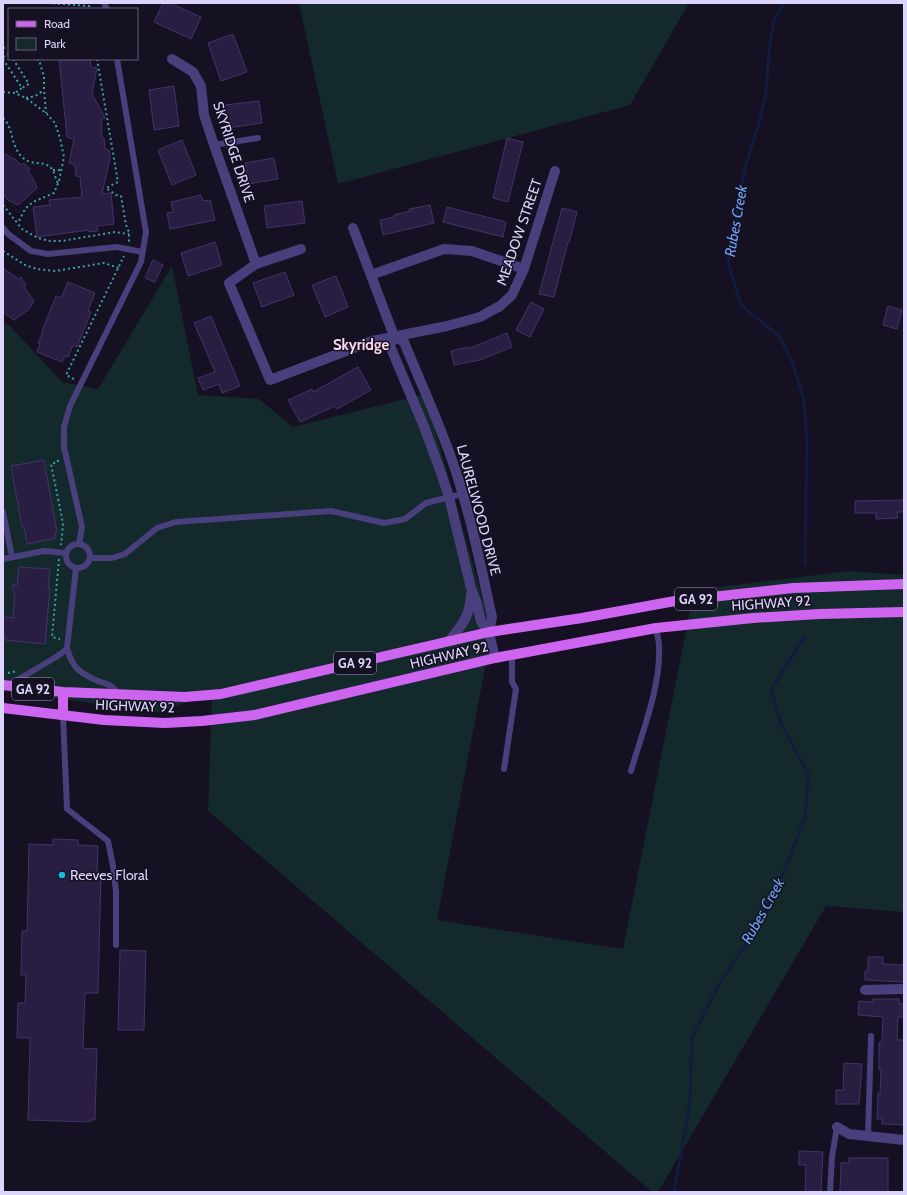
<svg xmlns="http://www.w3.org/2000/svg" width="907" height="1195" viewBox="0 0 907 1195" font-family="Cabin,sans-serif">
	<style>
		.green { fill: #13292b }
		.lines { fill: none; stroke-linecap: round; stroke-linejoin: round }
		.stream { stroke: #101c40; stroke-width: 3 }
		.building { fill: #291e41; stroke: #44326b }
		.path { stroke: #3aa3aa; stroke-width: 2; stroke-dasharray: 2 3; stroke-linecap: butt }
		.service { stroke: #493f7c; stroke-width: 6 }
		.minor { stroke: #493f7c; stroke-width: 10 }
		.primary { stroke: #cd65f1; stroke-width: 10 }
		.poi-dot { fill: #15b9e6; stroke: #151022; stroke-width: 1.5 }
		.labels { text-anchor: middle; stroke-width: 3; stroke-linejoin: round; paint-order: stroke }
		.shield { fill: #151022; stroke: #a199ba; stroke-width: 1 }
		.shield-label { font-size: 13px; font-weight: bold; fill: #ddd4fb }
		.street-label { font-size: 14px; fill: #ddd4fb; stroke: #151022 }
		.poi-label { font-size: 14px; fill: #ddd4fb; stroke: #151022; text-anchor: start }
		.water-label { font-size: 15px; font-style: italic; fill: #6ca4f2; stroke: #151022 }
		.neighbourhood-label { font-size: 15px; font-weight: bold; fill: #fbd6e9; stroke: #151022 }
	</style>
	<rect width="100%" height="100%" fill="#151022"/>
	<path class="green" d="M299,3H689L630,105L338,184Z
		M172,266L198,395L259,399L293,427L425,394L492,632L437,920L623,949L694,590L849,571L904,575V912L826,906L658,1192H652L208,811L212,694L158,712L3,691V321L11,327L62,382L98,389Z"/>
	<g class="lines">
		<path class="stream" d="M784,3L774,20L769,51L766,94L758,126L745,168L728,263L741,305L780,337L793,364L804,401L807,439L805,564
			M674,1192L690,1102L692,1038L721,981L761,922L784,872L805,818L808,774L780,721L771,690L804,637"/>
	</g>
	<path class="building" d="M163,3H170L201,17L191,39L154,22Z
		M233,34L247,72L221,81L208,43Z
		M59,59H90L91,67L97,68L92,94L105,118L101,120L102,129L101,137L104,138L105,149L109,150L110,158L102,194L111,193L114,224L97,226L98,231L89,232V230L37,237L33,207L50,205L49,200L82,197L80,177L76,176L75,165L69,163L74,139L67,137Z
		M174,86L179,126L154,130L149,90Z
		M259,101L262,123L228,128L225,105Z
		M507,138L523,142L508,202L493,198Z
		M182,140L196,175L172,185L158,150Z
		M3,153L16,160L21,165L24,163L30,169L28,172L33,178L37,188L18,205L8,200L3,195Z
		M274,158L278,179L248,184L245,163Z
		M201,195L203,201L210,200L215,220L170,229L167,213L173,212L171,202Z
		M302,201L305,223L267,228L264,206Z
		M430,205L434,223L383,235L380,220L394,217V215L410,211L409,209Z
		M447,207L506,222L503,237L443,222Z
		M562,208L577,212L569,243L568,242L554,297L539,294Z
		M215,242L222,265L188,276L181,253Z
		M153,260L163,265L155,282L145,278Z
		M3,268L19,279L21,277L26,285L24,287L34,301L28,310L14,320L3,312Z
		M285,272L294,295L262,307L253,283Z
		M336,276L348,307L325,317L312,285Z
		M68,282L95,293L88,311L91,312L77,347L73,345L68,357L65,356L62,362L37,352L40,344L38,343L43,331H42L56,296L61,298Z
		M531,302L544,309L530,337L516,330Z
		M888,306L902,310L897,329L883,325Z
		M211,316L240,386L222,393L219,384L203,390L198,378L215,372L194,323Z
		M507,333L512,347L480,360L454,365L451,351L467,347L468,349Z
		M358,367L371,390L337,409L335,406L300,422L288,400L312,389L313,392Z
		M44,460L57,532H55L56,538L27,544L24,526L22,527L11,466Z
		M904,500V512H897L898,518L876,519V513H855V501Z
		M19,567L50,569L48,588H50L45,644L5,640V636H3V617L13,618L15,593H13V584L17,585Z
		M53,839L78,840V845L98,846L97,874H101L98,993H85L83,1048L97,1049L95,1120H90V1122L28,1120L30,1038H17L18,1003H25L26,975H21L22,931H27L29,844L53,845Z
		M120,950L146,951L144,1030H118Z
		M868,957H883V964L904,965V982L865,980V971H868Z
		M873,999H899V1004H904V1017H898L897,1040H904V1125L882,1124V1119H877L878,1093L880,1094L881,1070H879V1042H882L883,1017L858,1015L859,1001L873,1002Z
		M844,1063L862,1064L859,1104H836V1090H843Z
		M799,1151L823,1152L821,1192H805L806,1165H799Z
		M849,1158H888V1192H840L841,1163H849Z"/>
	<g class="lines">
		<path class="path" d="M48,3L89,6V9
			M3,48L9,47
			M3,57L9,54
			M3,59L22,88L15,93
			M13,59L29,84L22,88
			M37,59L39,60L44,77V90L46,113
			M97,59L118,182L106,188L116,195L121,196L126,225L129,232V243
			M3,92L15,93L26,98L46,113L55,123L60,138L64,157L59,181L54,193L33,202L25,209L18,223
			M26,98L35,96L44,90
			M3,118C14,128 10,145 22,157C32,167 44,159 52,169C55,173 55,179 58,183
			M53,170H62
			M3,205L22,229L38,238L50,241H62L115,232L129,234
			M3,251L25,265L37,269L55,271L104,263L119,268
			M74,379L66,375L124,256
			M58,460V462L51,464L62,518L63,525L61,545
			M59,559L52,637L60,639
			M8,673L17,671"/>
		<path class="service" d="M104,3L107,9
			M214,145L258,138
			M3,228L8,234L31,251L48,254L117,247L142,252
			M3,512L12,557
			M66 556a12 12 0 1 1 24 0a12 12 0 1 1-24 0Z
			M79,544L82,527L64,447V427L70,406L141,262L146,232L117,59
			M90,558H112L125,554L157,528L176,522L331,511L384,523L405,519L426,503L462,494
			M3,559L44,551L66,553
			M67,648L76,568
			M9,685L56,657L63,652L67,648C72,667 79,673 98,681C107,684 113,685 118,694
			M63,715L67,809L108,841L113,866L116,891V945
			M504,769L516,689L512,682V655
			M631,771C642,732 661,687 659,646C659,640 657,634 656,628
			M868,1136L871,1036
			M830,1192L832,1157L837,1127"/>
		<path class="minor" d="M172,59L193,72L201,86L204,115L214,145L256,264
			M353,228L394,336L404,342C421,384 441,426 455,469C471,517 481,567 492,617L489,632L495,658
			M301,249L256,264L229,283L270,380L372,341L447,326L480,317L500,306L512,295L524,269L555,171
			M371,275L444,249L472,251L524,269
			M394,336L390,346L423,424L440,470L449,497L471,588L477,604L481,622L489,632
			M449,641C463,624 470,616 471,594
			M865,990L904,989
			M837,1127L849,1134L904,1140"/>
		<path class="primary" d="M3,685L63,692L185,697L221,694L489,632L582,618L675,601L793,588L904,584
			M3,708L104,720L165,723L202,721L255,715L495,658L656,628L753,618L819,614L904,612
			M63,715V692"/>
	</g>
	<circle class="poi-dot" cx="62" cy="875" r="4"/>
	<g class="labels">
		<g class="shield">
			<rect x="675" y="588" width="42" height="22" rx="3"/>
			<rect x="334" y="652" width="42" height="22" rx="3"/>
			<rect x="12" y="678" width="42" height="22" rx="3"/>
		</g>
		<g class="shield-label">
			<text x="696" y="604">GA 92</text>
			<text x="355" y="668">GA 92</text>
			<text x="33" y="694">GA 92</text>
		</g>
		<g class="street-label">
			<text transform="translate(234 152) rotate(72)" y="5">SKYRIDGE DRIVE</text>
			<text transform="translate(519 232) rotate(-71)" y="5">MEADOW STREET</text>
			<text transform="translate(479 510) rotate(75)" y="5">LAURELWOOD DRIVE</text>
			<text transform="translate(771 603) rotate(-4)" y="5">HIGHWAY 92</text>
			<text transform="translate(449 655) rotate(-13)" y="5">HIGHWAY 92</text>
			<text transform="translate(135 706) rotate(2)" y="5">HIGHWAY 92</text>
		</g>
		<g class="poi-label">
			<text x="70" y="880">Reeves Floral</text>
		</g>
		<g class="water-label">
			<text transform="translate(736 221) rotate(-80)" y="5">Rubes Creek</text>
			<text transform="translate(763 911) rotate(-61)" y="5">Rubes Creek</text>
		</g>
		<g class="neighbourhood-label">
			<text x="361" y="350">Skyridge</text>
		</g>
	</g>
	<rect width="907" height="1195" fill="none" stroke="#ddd4fb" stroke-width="8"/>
	<rect x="8" y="8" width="130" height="52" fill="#151022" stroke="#655e79"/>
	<rect x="16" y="21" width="20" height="6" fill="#cd65f1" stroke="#655e79"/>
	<text x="44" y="28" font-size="12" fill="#ddd4fb">Road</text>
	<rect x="16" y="38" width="20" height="12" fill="#13292b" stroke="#655e79"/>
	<text x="44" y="48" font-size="12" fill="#ddd4fb">Park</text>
</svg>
